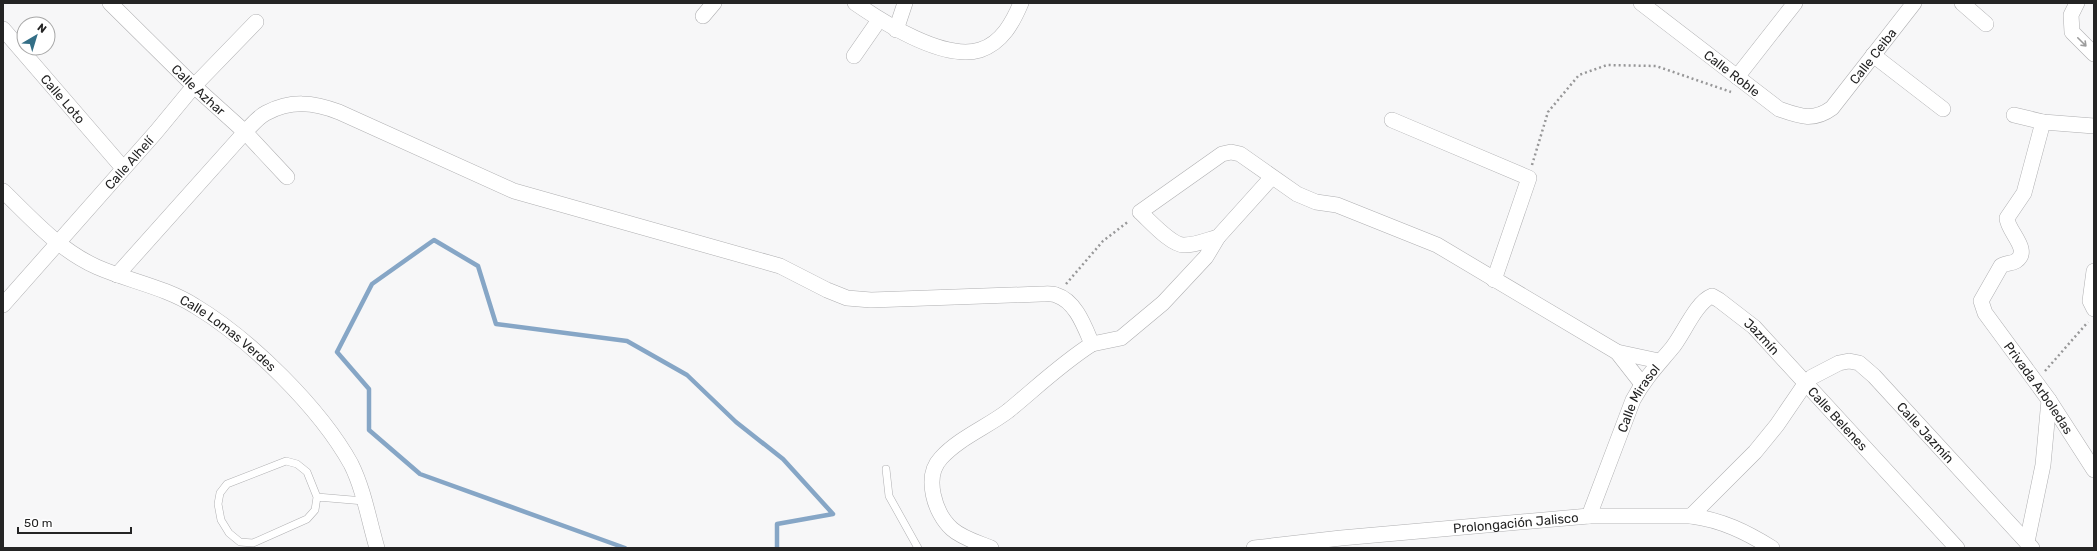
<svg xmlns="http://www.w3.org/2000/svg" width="2097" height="551" viewBox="0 0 2097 551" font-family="Rubik,sans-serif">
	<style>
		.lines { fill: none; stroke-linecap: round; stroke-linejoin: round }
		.stream { stroke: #86a6c6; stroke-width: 4.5 }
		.lane-casing { stroke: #afafb1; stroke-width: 8 }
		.street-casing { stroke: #afafb1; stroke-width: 16 }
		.path { stroke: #979798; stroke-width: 2.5; stroke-dasharray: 2 3; stroke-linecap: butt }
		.lane { stroke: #fff; stroke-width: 7 }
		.street { stroke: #fff; stroke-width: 15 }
		.oneway { stroke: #9c9c9c }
		.labels { text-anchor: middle; stroke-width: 3; stroke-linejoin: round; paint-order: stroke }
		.street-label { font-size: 13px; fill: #242424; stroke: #fff }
	</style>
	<rect width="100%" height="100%" fill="#f7f7f8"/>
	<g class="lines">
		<path class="stream" d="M625,548L420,474L369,430V389L337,352L372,284L434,240L478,266L496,324L627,341L687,375L736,422L783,459L833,514L777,524V548"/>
		<g class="lane-casing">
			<path id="lane" d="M886,469L889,496L918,548
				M317,497L315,510L307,519L253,543L240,542L229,533L221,520L218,504L220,493L227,484L286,461L297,464L307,472L317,497L364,501"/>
		</g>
		<g class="street-casing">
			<g id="street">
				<path id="s1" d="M110,3L194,86L245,132L287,177"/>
				<path d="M855,3C884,23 944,61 980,50C1002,43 1013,22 1021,3"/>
				<path id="s2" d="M1641,3L1779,109C1799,116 1813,122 1832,108L1914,3"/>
				<path d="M1962,3L1986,24"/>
				<path d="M2077,3L2071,15L2072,32L2094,54"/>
				<path d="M703,16L714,3"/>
				<path id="s3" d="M3,29L123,168"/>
				<path d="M896,30L905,3"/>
				<path d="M1873,55L1943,109"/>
				<path d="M854,56L879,20"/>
				<path d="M1737,77L1795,3"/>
				<path d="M2014,115L2043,122L2094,126"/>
				<path d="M1392,120L1529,178L1494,280"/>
				<path id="s4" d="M2043,122L2024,193L2007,218C2007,231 2032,250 2016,261C2011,264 2005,263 2001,266L1981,301L1985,313L2049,400L2094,470"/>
				<path id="s5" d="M3,191C32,219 59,250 97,267C129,281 165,287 195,306C250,339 320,408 351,464C364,490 369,521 377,548"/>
				<path d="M1218,237C1207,240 1196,245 1184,245C1171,245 1150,221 1140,212L1222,154L1231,152L1240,154L1297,194L1316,202L1337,205L1437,245L1617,352L1659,361"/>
				<path d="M2094,271L2090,301L2094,309"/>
				<path d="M117,275L245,132C251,126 258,117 266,113C291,100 313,102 339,112L514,191L780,266L827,290L847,298L871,300L1041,294C1045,294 1052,293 1056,295C1076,301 1085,328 1092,344C1062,363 1036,388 1008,411C987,427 959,438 941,458C923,477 935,514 952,529C962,538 979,543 991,548"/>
				<path id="s6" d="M3,305L156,132L194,86L256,22"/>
				<path d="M1092,344L1121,338L1163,303L1206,257L1218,237L1272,177"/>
				<path d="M1617,352L1642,384"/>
				<path id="s7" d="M1589,516L1633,400C1645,378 1657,366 1672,348C1683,335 1696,302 1712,296L1719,300L1754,327L1957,548"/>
				<path id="s8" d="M1691,516L1755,452L1777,425L1805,384L1812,377L1839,363L1849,361L1859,363L1874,376L2032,548"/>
				<path d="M2027,542L2043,465L2049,400"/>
				<path id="s9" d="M1254,548L1341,538L1589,516H1691C1722,520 1746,532 1772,548"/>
			</g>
		</g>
		<path class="path" d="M1532,165L1548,112L1579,75L1607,65L1656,66L1731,92
			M1066,284L1103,241L1129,221
			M2045,371L2088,322"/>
		<use href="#lane" class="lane"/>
		<use href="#street" class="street"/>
	</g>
	<defs><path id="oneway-shaft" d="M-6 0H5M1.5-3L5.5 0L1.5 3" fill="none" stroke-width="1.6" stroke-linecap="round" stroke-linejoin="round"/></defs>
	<use class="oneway" href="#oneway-shaft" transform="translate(2082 42) rotate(45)"/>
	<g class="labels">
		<g class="street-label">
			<text dy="5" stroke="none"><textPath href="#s2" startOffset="296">Calle Ceiba</textPath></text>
			<text dy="5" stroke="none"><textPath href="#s2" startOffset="115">Calle Roble</textPath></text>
			<text dy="5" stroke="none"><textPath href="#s1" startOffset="124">Calle Azhar</textPath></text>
			<text dy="5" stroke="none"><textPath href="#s3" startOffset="92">Calle Loto</textPath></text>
			<text dy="5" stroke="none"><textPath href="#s6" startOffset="190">Calle Alhelí</textPath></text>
			<text dy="5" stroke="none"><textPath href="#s5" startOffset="270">Calle Lomas Verdes</textPath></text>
			<text dy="5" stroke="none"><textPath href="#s7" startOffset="320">Jazmín</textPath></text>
			<text dy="5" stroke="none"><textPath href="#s4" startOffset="313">Privada Arboledas</textPath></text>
			<text dy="5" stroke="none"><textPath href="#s7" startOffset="128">Calle Mirasol</textPath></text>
			<text dy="5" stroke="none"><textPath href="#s7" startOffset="432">Calle Belenes</textPath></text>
			<text dy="5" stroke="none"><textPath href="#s8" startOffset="332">Calle Jazmín</textPath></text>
			<text dy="5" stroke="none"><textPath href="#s9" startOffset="263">Prolongación Jalisco</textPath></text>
		</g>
	</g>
	<rect width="2097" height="551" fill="none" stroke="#242424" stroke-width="8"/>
	<g transform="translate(36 36) rotate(38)"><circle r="19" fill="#ffffff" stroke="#a7a7a7"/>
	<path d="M0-3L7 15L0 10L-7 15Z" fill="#336e86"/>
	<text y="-6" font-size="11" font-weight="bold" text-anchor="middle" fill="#242424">N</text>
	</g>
	<path d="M18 527v6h113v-6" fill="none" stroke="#242424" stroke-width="2"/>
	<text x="24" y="527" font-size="12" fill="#242424" stroke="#ffffff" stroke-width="3" paint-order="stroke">50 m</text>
</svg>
